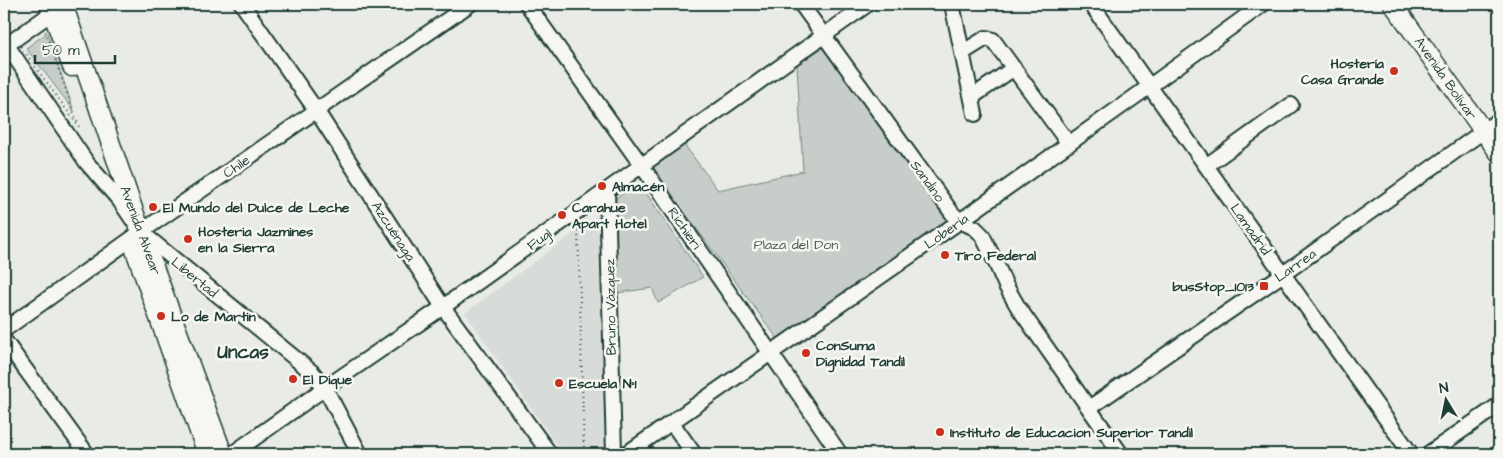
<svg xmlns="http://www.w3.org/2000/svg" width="1503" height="458" viewBox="0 0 1503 458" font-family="'Architects Daughter',sans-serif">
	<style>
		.built { fill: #d8dcd8 }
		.green { fill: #c7cec9; stroke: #73867e }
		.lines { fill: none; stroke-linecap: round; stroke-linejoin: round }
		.minor-casing { stroke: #1f3d34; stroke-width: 18 }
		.major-casing { stroke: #1f3d34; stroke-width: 21 }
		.path { stroke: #1f3d34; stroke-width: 2; stroke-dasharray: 1 4; stroke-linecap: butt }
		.minor { stroke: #f6f6f2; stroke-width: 14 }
		.major { stroke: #f6f6f2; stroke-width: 18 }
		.poi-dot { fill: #c8321e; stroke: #f6f6f2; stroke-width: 2 }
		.labels { text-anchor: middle; stroke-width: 5; stroke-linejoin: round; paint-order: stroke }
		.poi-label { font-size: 14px; font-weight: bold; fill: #1f3d34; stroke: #f6f6f2; text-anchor: start }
		.street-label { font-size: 14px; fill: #1f3d34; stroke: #f6f6f2 }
		.park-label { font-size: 14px; fill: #415a52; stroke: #f6f6f2 }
		.district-label { font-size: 19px; font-weight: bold; fill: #1f3d34; stroke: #f6f6f2 }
	</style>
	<rect width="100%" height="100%" fill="#e9ebe7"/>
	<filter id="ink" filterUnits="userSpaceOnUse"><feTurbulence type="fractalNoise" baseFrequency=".02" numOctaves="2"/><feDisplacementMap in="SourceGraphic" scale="10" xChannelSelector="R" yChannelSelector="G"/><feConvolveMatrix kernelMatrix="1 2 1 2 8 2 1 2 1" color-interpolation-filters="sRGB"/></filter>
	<g filter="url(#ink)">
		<path class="built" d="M598,215L606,454H563L465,313Z"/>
		<path class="green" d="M47,33L74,111L26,48Z
			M825,46L948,222L780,342L651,167L683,143L718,190L803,171L797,65Z
			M640,184L703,277L658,303L652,288L617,293L614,199Z"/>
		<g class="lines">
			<g class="minor-casing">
				<path id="minor" d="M242,4L316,110L443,307L550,454
					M527,4L642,166L840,454
					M801,4L952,213L960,221L975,228L982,235L995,261L1006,286L1018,307L1121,454
					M952,4L975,114
					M1091,4L1411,454
					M4,41L87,163L120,201L141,232L313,373L325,388L360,454
					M4,47L60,7
					M962,53L986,38L993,40L1069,144
					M972,97L1014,68
					M1206,166L1291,105
					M607,190L614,454
					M4,330L141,232L470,4
					M4,340L87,454
					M1089,408L1283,274L1499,120
					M672,423L694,454
					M232,454L325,388L443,307L868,4
					M626,454L960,221L1150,86L1263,4
					M1428,454L1499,405"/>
			</g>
			<g class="major-casing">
				<path id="major" d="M49,4L72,67
					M63,4L141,232L223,454
					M1393,4L1499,153
					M135,250L207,454"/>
			</g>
			<path class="path" d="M43,27L45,31L79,127L19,44Z
				M578,226L584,454"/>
			<use href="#minor" class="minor"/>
			<use href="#major" class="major"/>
		</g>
	</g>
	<g class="poi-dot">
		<circle cx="1394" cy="71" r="5"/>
		<circle cx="602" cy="186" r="5"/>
		<circle cx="153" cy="207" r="5"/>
		<circle cx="562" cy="215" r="5"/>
		<circle cx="188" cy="239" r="5"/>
		<circle cx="945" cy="255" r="5"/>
		<rect x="1259" y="281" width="10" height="10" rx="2.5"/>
		<circle cx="161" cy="316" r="5"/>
		<circle cx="806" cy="353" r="5"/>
		<circle cx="293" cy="379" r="5"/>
		<circle cx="559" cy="383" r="5"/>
		<circle cx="940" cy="432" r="5"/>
	</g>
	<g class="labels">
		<g class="poi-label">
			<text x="1384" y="68" text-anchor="end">Hostería<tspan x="1384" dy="16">Casa Grande</tspan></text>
			<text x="612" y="191">Almacén</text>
			<text x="163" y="212">El Mundo del Dulce de Leche</text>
			<text x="572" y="212">Carahue<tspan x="572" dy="16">Apart Hotel</tspan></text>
			<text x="198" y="236">Hosteria Jazmines<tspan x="198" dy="16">en la Sierra</tspan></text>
			<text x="955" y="260">Tiro Federal</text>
			<text x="1254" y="291" text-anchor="end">busStop_1013</text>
			<text x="171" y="321">Lo de Martin</text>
			<text x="816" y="350">ConSuma<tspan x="816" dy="16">Dignidad Tandil</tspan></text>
			<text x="303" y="384">El Dique</text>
			<text x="569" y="388">Escuela N°1</text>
			<text x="950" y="437">Instituto de Educacion Superior Tandil</text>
		</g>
		<g class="street-label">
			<text transform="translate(1446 78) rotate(55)" y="5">Avenida Bolívar</text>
			<text transform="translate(236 166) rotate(-35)" y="5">Chile</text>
			<text transform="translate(928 181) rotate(54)" y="5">Sandino</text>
			<text transform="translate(685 228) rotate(55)" y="5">Richieri</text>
			<text transform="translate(1251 229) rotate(55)" y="5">Lamadrid</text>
			<text transform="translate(141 230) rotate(70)" y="5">Avenida Alvear</text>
			<text transform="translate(394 231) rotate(57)" y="5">Azcuénaga</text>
			<text transform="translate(946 231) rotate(-35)" y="5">Lobería</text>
			<text transform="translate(539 239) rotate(-36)" y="5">Fugl</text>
			<text transform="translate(1295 265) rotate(-35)" y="5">Larrea</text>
			<text transform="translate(195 277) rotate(39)" y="5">Libertad</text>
			<text transform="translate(610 307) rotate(-91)" y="5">Bruno Vázquez</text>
		</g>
		<g class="park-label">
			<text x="796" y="249">Plaza del Don</text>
		</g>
		<g class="district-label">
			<text x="243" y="358">Uncas</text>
		</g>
	</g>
	<rect width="1503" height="458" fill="none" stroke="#f6f6f2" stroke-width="20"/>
	<rect x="10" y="10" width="1483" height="438" fill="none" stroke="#1f3d34" stroke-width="2" filter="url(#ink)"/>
	<g transform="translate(1446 400) rotate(350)" stroke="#f6f6f2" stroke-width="4" paint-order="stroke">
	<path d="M0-4L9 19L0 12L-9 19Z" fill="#1f3d34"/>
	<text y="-8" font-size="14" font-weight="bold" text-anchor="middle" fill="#1f3d34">N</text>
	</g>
	<path d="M35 55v8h80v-8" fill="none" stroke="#1f3d34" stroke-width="2.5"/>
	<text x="42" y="55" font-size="15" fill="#1f3d34" stroke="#f6f6f2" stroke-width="4" paint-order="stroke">50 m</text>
</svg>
